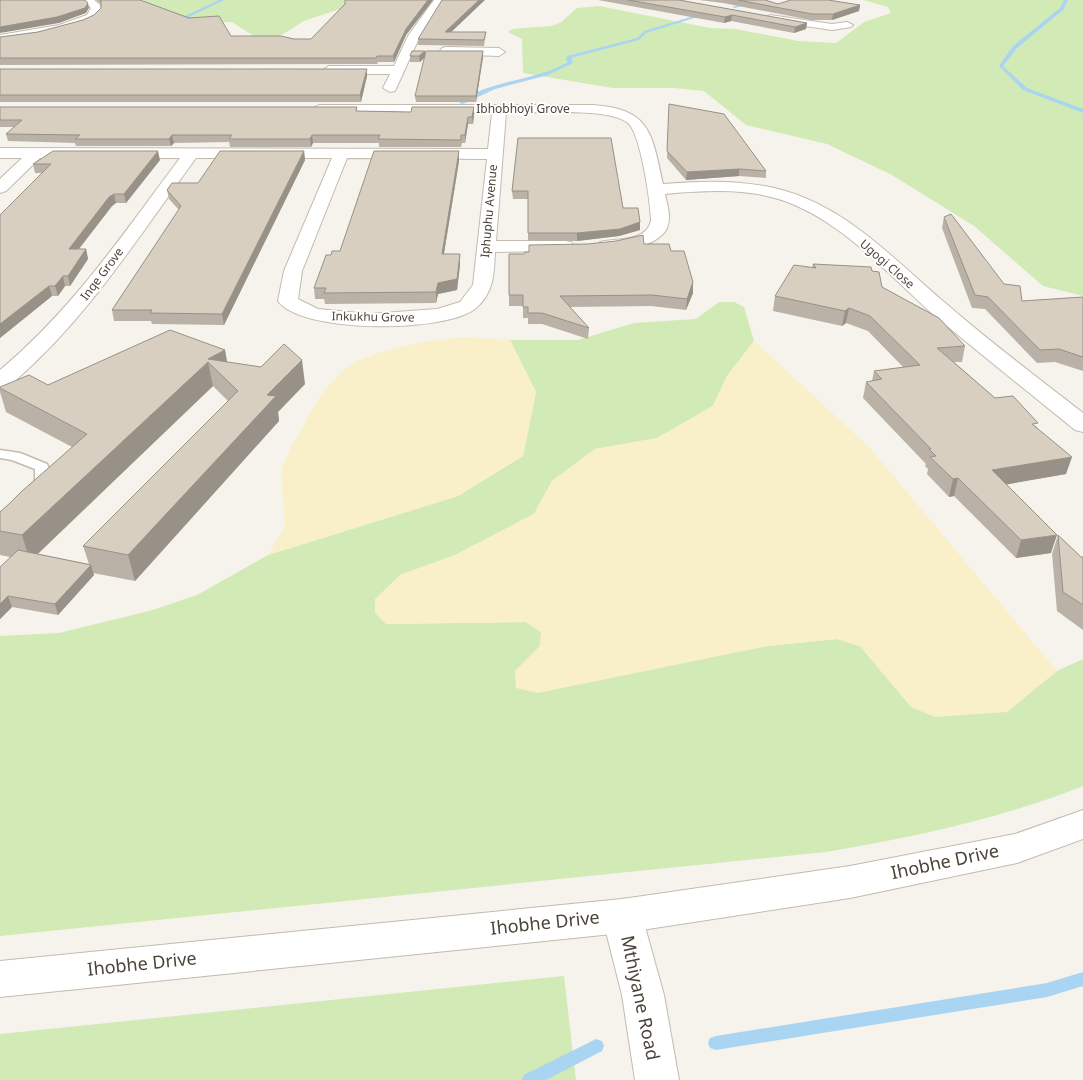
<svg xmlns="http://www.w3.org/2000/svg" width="1083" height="1080" viewBox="0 0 1083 1080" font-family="'Noto Sans',sans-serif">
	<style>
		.green { fill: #d2eab5 }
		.sand { fill: #f9efc9 }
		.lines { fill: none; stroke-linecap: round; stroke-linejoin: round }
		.stream { fill: #a9d4f2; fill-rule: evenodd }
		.service-casing { stroke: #c2bbae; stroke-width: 3 }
		.minor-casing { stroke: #c2bbae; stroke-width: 2 }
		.tertiary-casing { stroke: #c2bbae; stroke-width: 2 }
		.service { fill: #fff; fill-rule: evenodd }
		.minor { fill: #fff; fill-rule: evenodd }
		.tertiary { fill: #fff; fill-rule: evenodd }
		.wall { fill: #bab2a6; fill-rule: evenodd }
		.shaded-wall { fill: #979187 }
		.building { fill: #d8cfc1; stroke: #979187 }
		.labels { text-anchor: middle; stroke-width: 4; stroke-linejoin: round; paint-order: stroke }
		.far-street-label { font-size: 12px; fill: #4b4439; stroke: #fff }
		.near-street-label { font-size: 18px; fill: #4b4439; stroke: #fff }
	</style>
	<rect width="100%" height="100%" fill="#f6f3ec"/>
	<path class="green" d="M143,0H425L340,9L304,21L280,36L255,37L232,22L169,24L146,20Z
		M863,0H1083V296L1043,286L974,226L892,175L827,144L746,125L704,91L674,88H613L523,73L522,39L508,32L512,29L551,26L560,23L577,8L599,6L710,28L736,29L798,41L836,43L864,22L891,13L888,7Z
		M719,302H734L744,307L754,341L727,376L713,406L657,438L595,449L552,481L534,514L455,555L400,575L386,624L526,622L541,632L540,646L516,671L837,639L860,646L911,707L1007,712L1057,671L1083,659V786C1000,819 914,837 826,852L0,936V636L59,633L153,610L197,595L268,555L458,496L523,456L536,392L510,340H578L634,323L696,319Z
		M564,976L576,1080H0V1034Z"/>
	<path class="sand" d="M463,337L510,340L536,392L523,456L458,496L268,555L285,526L281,471L290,449L321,395L343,370L360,360L381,352L423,342Z
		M754,341L869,447L1057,671L1007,712L935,717L911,707L860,646L837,639L768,646L538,693L516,688L515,671L540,646L541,632L526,622L386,624L375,613V599L400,575L455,555L534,514L552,481L595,449L657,438L713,406L727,376Z"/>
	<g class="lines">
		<path class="stream" d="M219,0H224L187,18L173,20L171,19L185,16Z
			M754,0H760L735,8L732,7Z
			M1064,0H1068L1063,10L1017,48L1003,66L1027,88L1083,109V113L1023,90L999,66L1013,46L1060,8Z
			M704,13L707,14L646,33L639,40L571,58L573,63L548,75L495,89L463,104L459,103C490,79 534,82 568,62L566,60L567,56L637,38L644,31Z
			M1083,972V986L1047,997L716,1050L710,1048L708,1043L710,1038L716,1036L1047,983Z
			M596,1039L602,1041L604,1046L602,1051L546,1080H522L524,1075Z"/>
		<g class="service-casing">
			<path id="service" d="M0,450L20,453L47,464C53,475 47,486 41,495H31L29,492L35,483V469L12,460L0,458Z"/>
		</g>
		<g class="minor-casing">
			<path id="minor" d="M83,0H94L100,5L101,12C90,32 22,38 0,41V35L59,25L87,15L91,8Z
				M434,0H444L420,36L395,91L390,92L383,88L390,74H329L323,70L329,66H394L408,36Z
				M770,15L832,24L847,22L853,25L851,27L832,30L766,20L765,18Z
				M446,47L499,48L505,52L499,56L442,54L440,51L442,48Z
				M319,105H593C651,109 652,134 663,184C711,180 760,179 805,198C861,221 904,269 950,307C993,344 1038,378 1083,413V432L1075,430C1028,392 982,355 936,317C887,274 840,217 775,198C740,188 701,191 665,194C667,204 671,215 668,225C663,246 618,254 600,250L597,246L600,242C616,238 648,242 651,220C650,200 641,135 628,123C610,107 531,113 506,113L496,241H565L571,242L574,246L571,250L565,251L495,252C494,273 494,293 476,308C448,333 301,334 278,301L284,271L332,158H196C139,236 89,316 16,380L8,387L0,389V370C73,309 123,234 180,158H40L6,191L0,193V179L22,158H0V148L488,149L492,113L314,112L312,109ZM347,158L487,159L473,285L460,302L437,309L369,314L318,309L298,299L302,271Z
				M622,899L636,904L642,916L664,995L679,1080H635L622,995L602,916L608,904Z"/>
		</g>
		<g class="tertiary-casing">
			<path id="tertiary" d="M1083,810V839L1017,863L850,898L622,933L0,997V961L622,899L850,866L1015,834Z"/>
		</g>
		<use href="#service" class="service"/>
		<use href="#minor" class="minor"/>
		<use href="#tertiary" class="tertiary"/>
	</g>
	<path class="wall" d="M96,0H140L231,36L294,39H311L345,4V0H433L406,35L394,62H378L377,64L0,65V37L38,32L83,20L94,15L101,8V4Z
		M598,0H679L807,23L806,29L794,33L731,21L724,23Z
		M699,0H765L778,4L860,5L859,11L832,20H811L723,3Z
		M451,32H486L484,46L418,45V39Z
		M425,51V57L420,62H410V56Z
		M483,51V57L476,102H416L415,96Z
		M0,69H367V76L361,102H0Z
		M669,104L766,171V178L739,176L686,180L667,158Z
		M0,107H357V111L411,112L474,107V114L473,124H468L465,143H462L461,147H379V143H313L311,147H230L229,142L174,143L171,146H76L75,143L8,141L6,134L14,127H0Z
		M518,138L623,208L640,222V230L619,236L577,241H528V199H513L512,191Z
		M304,151L305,160L224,325L152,324L151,321H114L112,310L179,210L169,199L167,190L198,183Z
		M160,160L126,203H116L112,206L79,249H86L88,259L70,286H65L58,296H52L0,338L42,173H35L33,164Z
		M459,161L444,254L460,265L457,290L438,294L436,303L325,304L324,299H315L314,288L331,255L340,251Z
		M944,217L1004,284L1022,301L1083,297V371L1055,362L1037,363L985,309L972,308L942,228Z
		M644,244L671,251L693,282V293L686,310L651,306L570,307L589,328L588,339L542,324H528V318H523V306H509V254H524Z
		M813,264L872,271L882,287L965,346L962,362H954L995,398L1037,427L1066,474L1006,484L1051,553L1016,558L954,496L949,497L927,474L928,469L925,466L926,464L863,398L866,382L872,381L874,371L904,368L868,331L846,323L842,326L773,311L775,296L812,268Z
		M225,350L227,362L305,384L278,412L279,421L135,581L93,573L94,575L58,615L12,607L0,619L10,557L0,555V512L9,504L72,447L6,412L0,392V387L48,385ZM213,386L228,401L83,546L89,564L38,554Z
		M1058,535L1081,557H1083V630L1057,611L1052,554Z"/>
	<path class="shaded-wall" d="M428,0H433L406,35L394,62L393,56L406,29Z
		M479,0H485L445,38V32Z
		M88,3L89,8L86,13L59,23L0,33V27Z
		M860,5L859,11L832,20L833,14Z
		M732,15L731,21L724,23L725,17Z
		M807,23L806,29L794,33L795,27Z
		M425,51V57L420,62L419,56Z
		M483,51V57L476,102V96Z
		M367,69V76L361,102L360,95Z
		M474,107V114L473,124L472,117Z
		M468,117V124L465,143V135Z
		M172,135L174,143L171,146L169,139Z
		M312,135L313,143L311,147L310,139Z
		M158,151L160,160L126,203L124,194Z
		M304,151L305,160L224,325L222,314Z
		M459,151V161L442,265V254Z
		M739,169V176L686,180L687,172Z
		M114,194L116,203L112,206L71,259L69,249L109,197Z
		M640,222V230L619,236L577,241V233Z
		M86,249L88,259L70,286L68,276Z
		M460,254V265L457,290L438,294L436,303V292L438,283Z
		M63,276L65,286L58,296L55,286Z
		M693,282V293L686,310L687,299Z
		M49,286L52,296L0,338V324Z
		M849,308L846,323L842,326L845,311Z
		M225,350L229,374L208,359Z
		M302,360L305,384L278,412L279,421L135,581L128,555L267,395Z
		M208,362L213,386L30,561L22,535Z
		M1072,457L1066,474L987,488L992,470Z
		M958,478L954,496L949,497L953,479Z
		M1057,535L1051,553L1016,558L1021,540Z
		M91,565L94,575L58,615L55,604Z
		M8,596L12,607L0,619V604Z"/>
	<path class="building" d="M0,0H85L88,3L85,8L57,17L0,27Z
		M101,0H140L189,18L219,16L231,36H281L294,39H311L345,4V0H428L406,29L393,56H377L376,58H0V37L38,32L83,20L94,15L101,8Z
		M442,0H479L445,32H486L484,40L418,39Z
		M628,0H679L807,23L795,27L732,15L725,17Z
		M738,0H765L778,4L791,0H828L860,5L833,14H812Z
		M412,51H425L419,56H410Z
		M426,51H483L476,96H415Z
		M0,69H367L360,95H0Z
		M669,104L724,114L766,171L739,169L687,172L667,151Z
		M0,107H357L356,111L411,112L412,107H474L472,117H468L465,135H461V140L378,139L380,135H312L310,139H229L232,135H172L169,139H75L80,135L6,134L22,120H0Z
		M518,138H611L623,208H638L640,222L620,229L577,233H528V191H512Z
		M53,151H158L124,194H114L109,197L69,249H86L68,276H63L55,286H49L0,324V215L51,164H33Z
		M220,151H304L222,314L150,313L152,310H112L181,206L167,190L172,183H198Z
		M374,151H459L442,254H460L457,279L438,283L436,292L324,293L326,288H314L326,255H331L332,251H340Z
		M951,214L1004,284L1020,286L1022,301L1083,297V357L1059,349L1040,350L988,297L975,295L944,217Z
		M643,235L644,244H669L671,251H684L693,282L687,299L652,295L560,296L589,328L542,313H528V307H523V295H509V254H524L525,252H529V245L588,244L616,241Z
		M813,264L871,267L872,271L879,272L882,287L939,318L965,346L937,348L995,398L1013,396L1038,423L1032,424L1072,457L992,470L1057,535L1021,540L958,478L953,479L930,457L936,456L929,449H931L866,382L882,379L874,371L920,365L870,316L849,308L845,311L775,296L794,265L816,268Z
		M170,330L225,350L208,359L261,367L284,344L302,360L267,395L276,396L128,555L83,546L238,391L208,362L22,535L0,531V512L9,504L21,492L87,434L0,388V387L29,375L48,385Z
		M1058,535L1081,557H1083V605L1063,592Z
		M18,550L91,565L55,604L8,596L0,604V567Z"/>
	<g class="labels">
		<g class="far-street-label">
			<text x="523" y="113">Ibhobhoyi Grove</text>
			<text transform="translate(489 211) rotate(-85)" y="4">Iphuphu Avenue</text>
			<text transform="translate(887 264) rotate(41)" y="4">Ugogi Close</text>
			<text transform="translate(102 274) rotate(-53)" y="4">Inqe Grove</text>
			<text transform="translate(373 317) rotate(1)" y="4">Inkukhu Grove</text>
		</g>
		<g class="near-street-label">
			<text transform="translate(945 862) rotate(-12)" y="6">Ihobhe Drive</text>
			<text transform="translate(545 923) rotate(-6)" y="6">Ihobhe Drive</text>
			<text transform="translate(142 964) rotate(-6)" y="6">Ihobhe Drive</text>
			<text transform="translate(640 998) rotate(78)" y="6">Mthiyane Road</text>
		</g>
	</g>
</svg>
